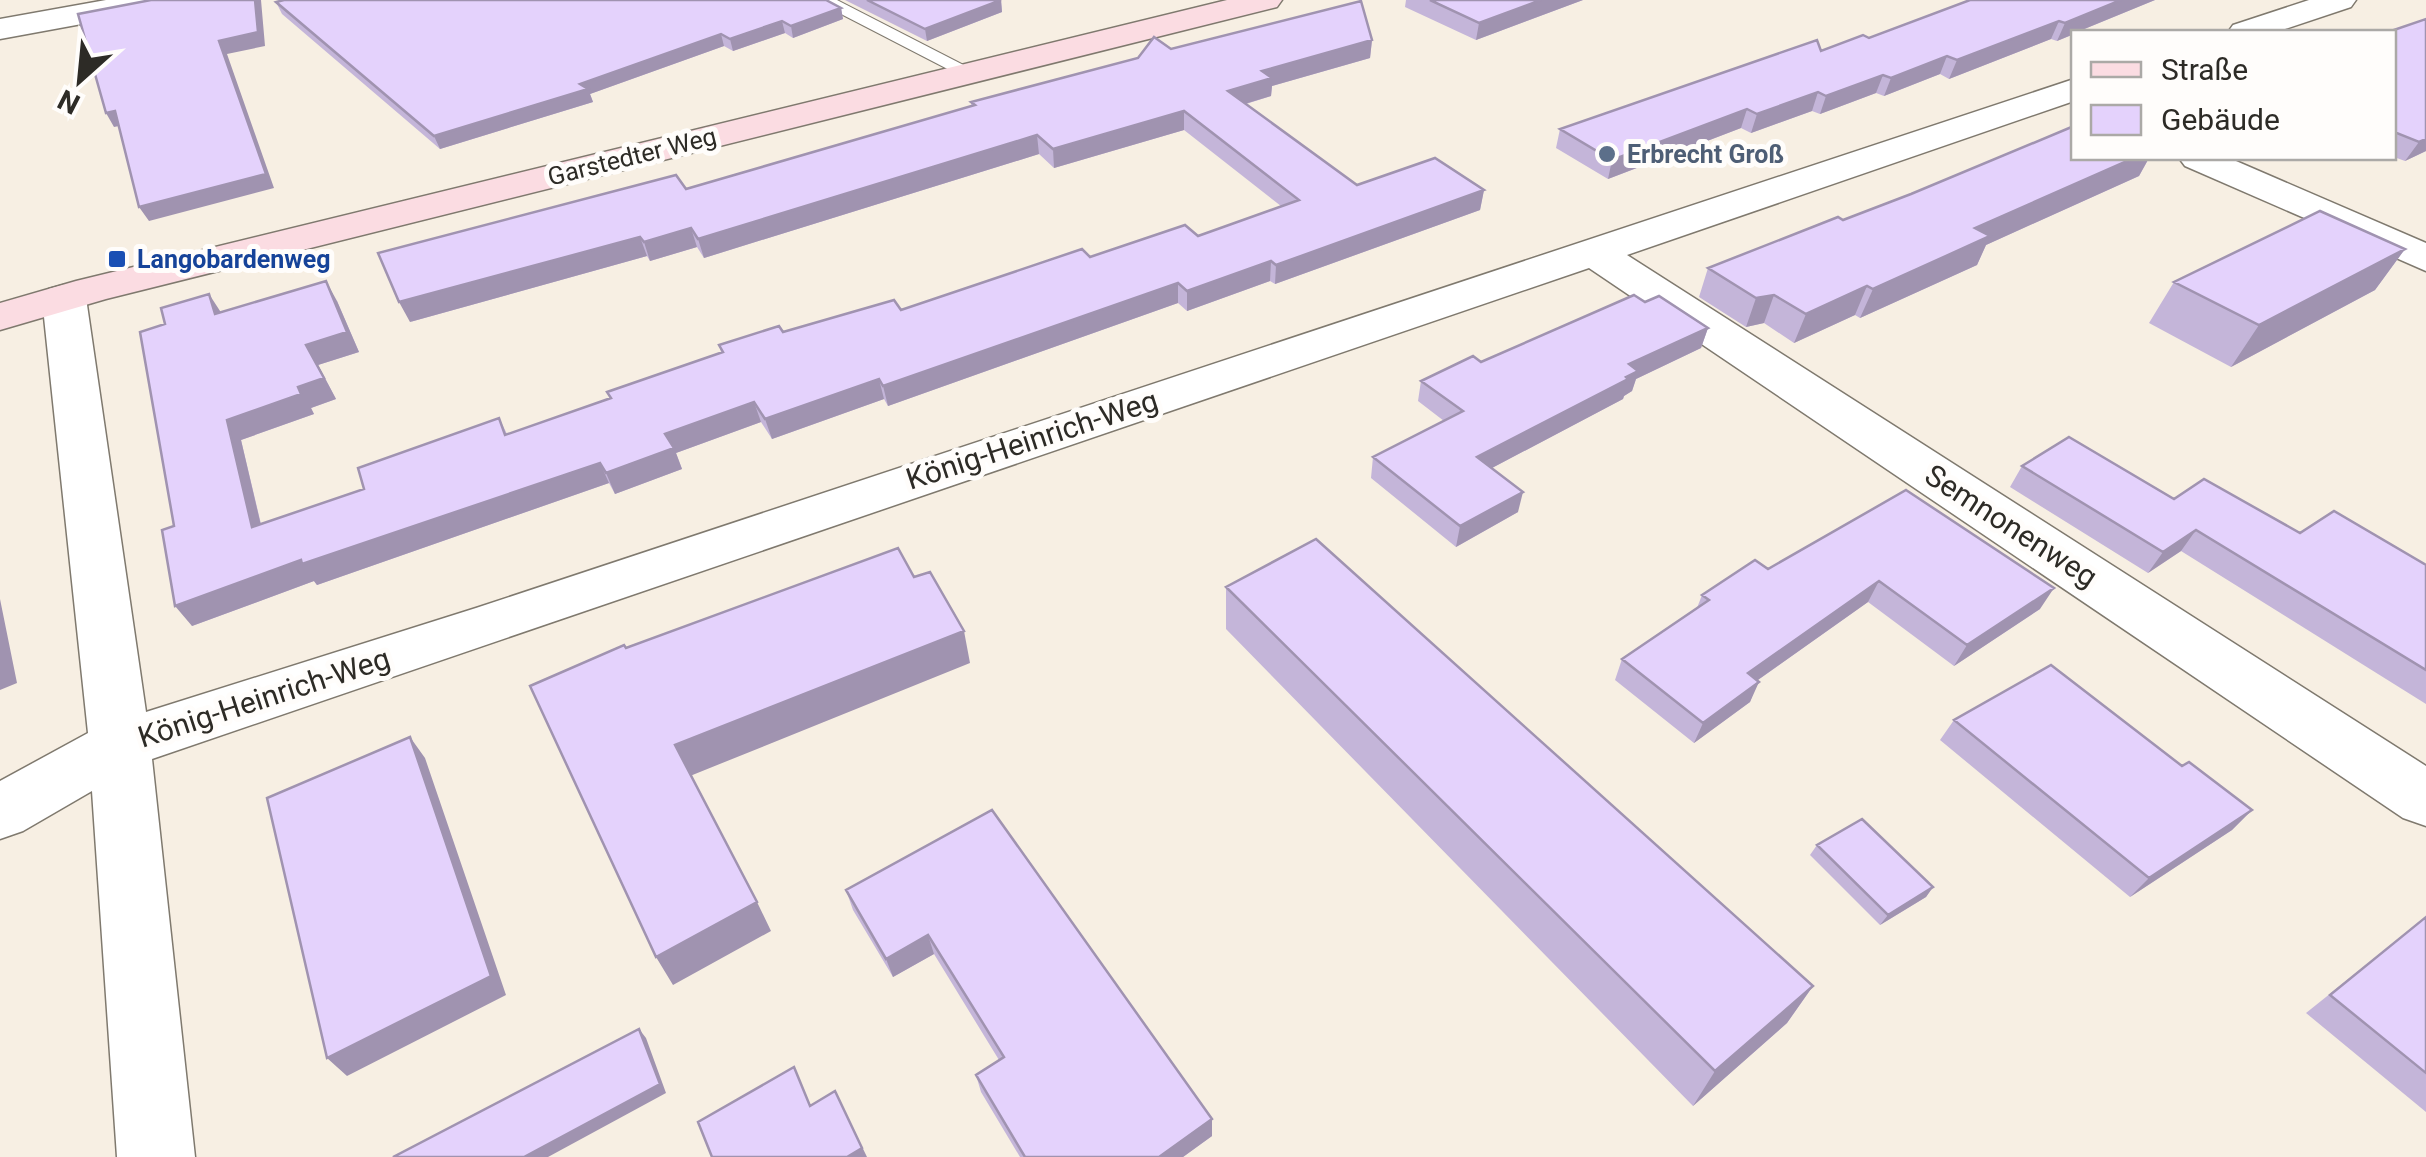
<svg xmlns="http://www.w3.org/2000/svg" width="2426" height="1157" viewBox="0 0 2426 1157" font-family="Roboto,sans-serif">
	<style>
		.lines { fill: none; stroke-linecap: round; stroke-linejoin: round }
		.service-casing { stroke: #7f796e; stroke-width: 2 }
		.minor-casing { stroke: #7f796e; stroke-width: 3 }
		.secondary-casing { stroke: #7f796e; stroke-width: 3 }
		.service { fill: #fff; fill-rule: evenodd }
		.minor { fill: #fff; fill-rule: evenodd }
		.secondary { fill: #fbdce2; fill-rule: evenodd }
		.wall { fill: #c4b5d9 }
		.shaded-wall { fill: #a093b0 }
		.building { fill: #e4d2fc; stroke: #a093b0; stroke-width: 2.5 }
		.service-dot { fill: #5c6f8a; stroke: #fffdfb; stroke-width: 4 }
		.transit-dot { fill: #1a4fb4; stroke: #fffdfb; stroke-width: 4 }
		.labels { text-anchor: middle; stroke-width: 10; stroke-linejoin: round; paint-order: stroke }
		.far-service-label { font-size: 25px; font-weight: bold; fill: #4e5e75; stroke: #fffdfb; text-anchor: start }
		.far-street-label { font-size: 25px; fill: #2d2b26; stroke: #fffdfb }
		.far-transit-label { font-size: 25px; font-weight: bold; fill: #164399; stroke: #fffdfb; text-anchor: start }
		.street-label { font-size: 30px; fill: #2d2b26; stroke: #fffdfb }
	</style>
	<rect width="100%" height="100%" fill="#f7efe3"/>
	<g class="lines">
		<g class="service-casing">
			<path id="service" d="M814,0H837L979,73L977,77H963Z"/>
		</g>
		<g class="minor-casing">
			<path id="minor" d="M106,0H174L169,7L158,10L0,39V19Z
				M2309,0H2356L2351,7L2276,32H2228L2233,25Z
				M2074,79V101L1627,255L2426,766V826L2403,818L1589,268L152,759L195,1157H117L92,791L23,831L0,839V781L88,733L42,298L49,289L64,285L79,289L86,298L146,712L476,608Z
				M2179,158H2229L2426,243V271L2185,166Z"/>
		</g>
		<g class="secondary-casing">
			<path id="secondary" d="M1227,0H1282L1277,7L106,299L0,330V303L76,281Z"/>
		</g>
		<use href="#service" class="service"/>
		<use href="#minor" class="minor"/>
		<use href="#secondary" class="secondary"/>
	</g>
	<path class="wall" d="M845,0H1001L1002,12L927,41Z
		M1406,0H1583L1476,40L1405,7Z
		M1970,0H2155L2077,32H2074V34L2057,41L2051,39L1949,79L1940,74L1884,96L1876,93L1820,114L1812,111L1751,133L1741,128L1608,179L1556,148L1560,129L1869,38Z
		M276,2L841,8L843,19L793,38L785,33L733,51L724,46L590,94L593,102L440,149L282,14Z
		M2426,19V151L2405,161L2394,157V32Z
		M1372,40L1370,58L1272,86L1271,96L1246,104L1357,185L1484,190L1480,210L1275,284L1270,281L1187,311L1178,303L888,406L884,399L772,439L761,422L676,453L682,469L615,494L609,483L317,585L314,581L192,626L174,526L165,324L221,312L337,301L359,352L318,365L336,399L311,408L314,414L241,440L261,524L364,489L499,418L507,434L610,398L607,392L721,352L719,345L901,310L1090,257L1198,236L1281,206L1184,130L1054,168L1039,154L704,258L697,247L650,261L647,256L410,322L686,189L971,106V102L1171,49Z
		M2074,158H2149L2139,176L1986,245L1977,265L1860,318L1855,315L1794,343L1764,323L1746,327L1699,297L1708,268L1843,220Z
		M2405,249L2375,290L2231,367L2149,323L2174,282Z
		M1645,302L1708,328L1701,348L1636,379L1632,391L1624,396L1623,399L1492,468L1518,512L1456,547L1371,478L1373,457L1444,421L1418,401L1421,381L1481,362Z
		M2022,466L2174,499L2426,565V704L2181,551L2148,573L2010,487Z
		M1906,490L2040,609L1954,666L1868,602L1758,680L1750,702L1694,743L1615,680L1622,659L1697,608L1702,595L1768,569Z
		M1226,587L1813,986L1787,1023L1693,1106L1226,629Z
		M1954,720L2182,766L2252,810L2232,830L2130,897L1940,740Z
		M992,810L1212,1119V1136L1183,1157H1020L981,1092L976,1075L999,1060L934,954L893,977L853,910L846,890Z
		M1817,845L1933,887L1926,897L1880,925L1810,855Z
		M2426,917V1112L2306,1013Z"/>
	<path class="shaded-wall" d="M255,0H261L265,46L227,54L274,188L149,221L139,207L219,41Z
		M1001,0L1002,12L927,41L925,29Z
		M1541,0H1583L1476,40L1479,23Z
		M2121,0H2155L2077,32H2074V34L2057,41L2065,23Z
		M841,8L843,19L793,38L791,26Z
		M782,21L785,33L733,51L730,39Z
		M2059,21L2051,39L1949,79L1957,60Z
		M721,34L724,46L590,94L593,102L440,149L434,136Z
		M1372,40L1370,58L1272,86L1271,96L1228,109V91L1262,71Z
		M1947,56L1940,74L1884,96L1891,78Z
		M1883,75L1876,93L1820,114L1826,96Z
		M1818,92L1812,111L1751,133L1757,114Z
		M1747,109L1741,128L1608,179L1612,160Z
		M115,111L124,125L114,127L106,113Z
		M1184,111V130L1054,168L1053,149Z
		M1037,135L1039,154L704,258L698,239Z
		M2426,139V151L2405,161L2419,142Z
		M2134,158H2149L2139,176L1986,245L1977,265L1860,318L1873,289L1975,228Z
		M1484,190L1480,210L1275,284L1276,265Z
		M691,228L697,247L650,261L644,242Z
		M640,237L647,256L410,322L399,302Z
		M2405,249L2375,290L2231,367L2259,325Z
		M1271,261L1270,281L1187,311V291Z
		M326,281L337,301L359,352L318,365L336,399L311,408L314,414L241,440L266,547L252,527L227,420L298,387L306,345Z
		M1178,283V303L888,406L883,386Z
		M1867,286L1855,315L1794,343L1806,314Z
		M209,294L222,314H215Z
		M1774,295L1764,323L1746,327L1756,298Z
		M1708,328L1701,348L1636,379L1632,391L1624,396L1623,399L1473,478L1477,457L1629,364Z
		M879,379L884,399L772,439L765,419Z
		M754,402L761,422L676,453L682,469L615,494L606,473L665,434Z
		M600,463L609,483L317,585L314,581L192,626L175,606L301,560Z
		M1523,492L1518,512L1456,547L1460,526Z
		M2196,530L2181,551L2148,573L2163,552Z
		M1879,581L1868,602L1738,694L1748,673Z
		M2054,588L2040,609L1954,666L1967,645Z
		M0,599L17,683L0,690Z
		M964,631L970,663L690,776L675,745Z
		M1759,682L1750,702L1694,743L1703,723Z
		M410,737L425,758L506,995L347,1076L327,1058Z
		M2252,810L2232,830L2130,897L2149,878Z
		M1933,887L1926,897L1880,925L1888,915Z
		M757,902L771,931L673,985L656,957Z
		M928,935L934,954L893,977L886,959Z
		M1813,986L1787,1023L1693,1106L1715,1071Z
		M639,1029L646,1038L666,1093L548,1157H524Z
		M835,1091L867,1157H847Z
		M1212,1119V1136L1183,1157H1159Z"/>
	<path class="building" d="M151,0H255L258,32L219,41L266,174L139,207L115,111L106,113L78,14Z
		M284,0H826L841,8L791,26L782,21L730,39L721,34L580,84L588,89L434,136L276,2Z
		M867,0H1001L925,29Z
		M1430,0H1541L1479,23Z
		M1970,0H2121L2065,23L2059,21L1957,60L1947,56L1891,78L1883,75L1826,96L1818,92L1757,114L1747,109L1612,160L1560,129L1817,40L1821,51L1863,35L1869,38Z
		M1361,1L1372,40L1262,71L1272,78L1228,91L1357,185L1435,158L1484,190L1276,265L1271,261L1187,291L1178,283L883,386L879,379L765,419L754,402L665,434L674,448L606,473L600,463L302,564L301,560L175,606L162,530L174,526L140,332L165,324L161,308L209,294L215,314L326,281L347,332L306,345L324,378L298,387L301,394L227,420L252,527L364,489L358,468L499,418L505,435L611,398L607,392L723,352L719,345L779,326L783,332L894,300L901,310L1082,249L1090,257L1185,225L1198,236L1299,200L1184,111L1053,149L1037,135L698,239L691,228L644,242L640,237L399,302L378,253L676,175L686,189L975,105L971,102L1138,58L1154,37L1171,49Z
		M2426,19V139L2419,142L2394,132V32H2388Z
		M2074,126V158H2134L1975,228L1990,236L1873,289L1867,286L1806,314L1774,295L1756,298L1708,268L1838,217L1843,220L1911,194Z
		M2320,211L2405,249L2259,325L2174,282Z
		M1634,295L1645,302L1659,296L1708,328L1629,364L1638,371L1626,377L1628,379L1477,457L1523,492L1460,526L1373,457L1463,411L1421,381L1473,356L1481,362Z
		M2069,437L2174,499L2204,479L2300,533L2334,511L2426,565V670L2196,530L2163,552L2022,466Z
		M1906,490L2054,588L1967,645L1879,581L1748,673L1759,682L1703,723L1622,659L1709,600L1702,595L1755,560L1768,569Z
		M1316,539L1813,986L1715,1071L1226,587Z
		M898,548L914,577L930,572L964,631L675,745L757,902L656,957L530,686L624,645L626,648Z
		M2051,665L2182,766L2189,762L2252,810L2149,878L1954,720Z
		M410,737L491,976L327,1058L267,798Z
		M992,810L1212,1119L1159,1157H1025L976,1075L1004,1057L928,935L886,959L846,890Z
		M1862,819L1933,887L1888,915L1817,845Z
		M2426,917V1073L2330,995Z
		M639,1029L660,1084L524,1157H393Z
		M794,1067L810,1106L835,1091L862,1148L847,1157H712L698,1122Z"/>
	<circle class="service-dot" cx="1607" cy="154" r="10"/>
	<rect class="transit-dot" x="107" y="249" width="20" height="20" rx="5"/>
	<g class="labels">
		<g class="far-service-label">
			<text x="1627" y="163">Erbrecht Groß</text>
		</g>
		<g class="far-street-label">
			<text transform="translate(632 156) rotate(-14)" y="9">Garstedter Weg</text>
		</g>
		<g class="far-transit-label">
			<text x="137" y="268">Langobardenweg</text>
		</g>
		<g class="street-label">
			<text transform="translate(1032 440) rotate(-18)" y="10">König-Heinrich-Weg</text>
			<text transform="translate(2011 526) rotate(33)" y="10">Semnonenweg</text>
			<text transform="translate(264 698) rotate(-18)" y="10">König-Heinrich-Weg</text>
		</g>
	</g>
	<rect x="2071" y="30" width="325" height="130" fill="#fffdfb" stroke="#aba9a6" stroke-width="2.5"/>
	<rect x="2091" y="62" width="50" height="15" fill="#fbdce2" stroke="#aba9a6" stroke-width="2.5"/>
	<text x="2161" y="80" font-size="30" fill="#2d2b26">Straße</text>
	<rect x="2091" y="105" width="50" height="30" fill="#e4d2fc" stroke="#aba9a6" stroke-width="2.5"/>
	<text x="2161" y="130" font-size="30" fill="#2d2b26">Gebäude</text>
	<g transform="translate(80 80) rotate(207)" stroke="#fffdfb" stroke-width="8" paint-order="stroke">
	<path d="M0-8L18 38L0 25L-18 38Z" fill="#2d2b26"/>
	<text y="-15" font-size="28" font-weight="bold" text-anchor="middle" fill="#2d2b26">N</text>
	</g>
</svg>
